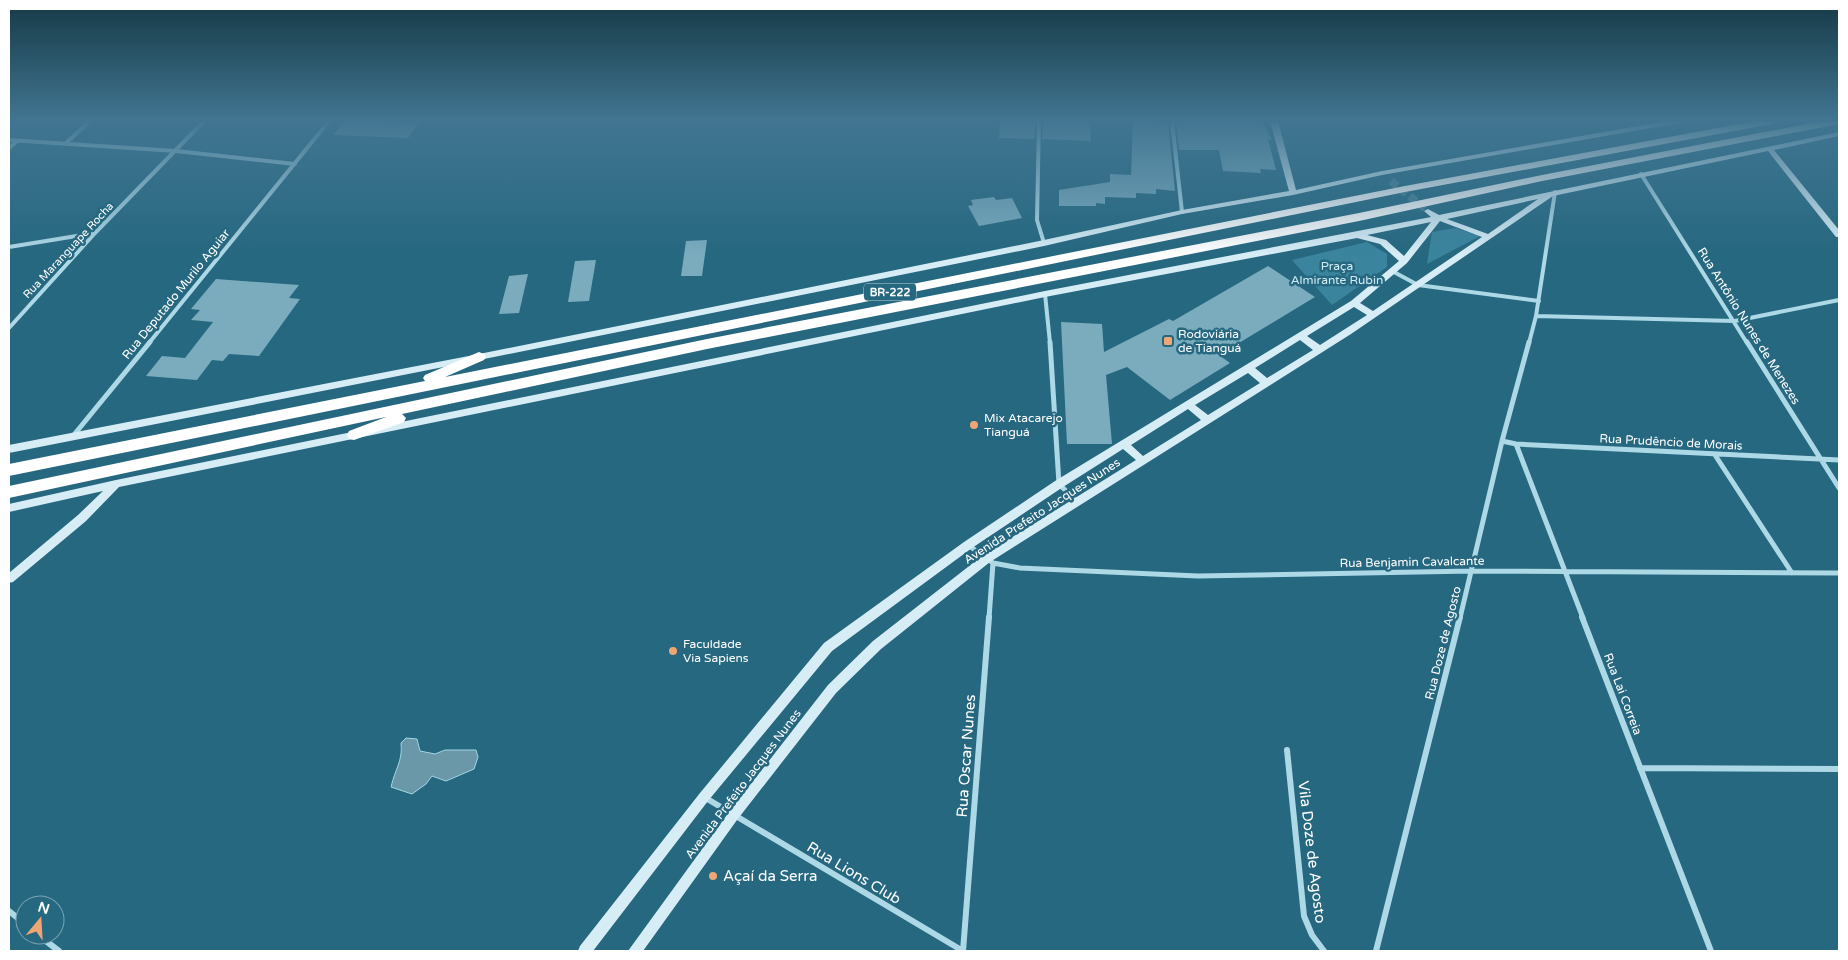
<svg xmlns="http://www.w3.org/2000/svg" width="1848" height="960" viewBox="0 0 1848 960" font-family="'Varela Round',sans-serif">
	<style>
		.green { fill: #3a849e }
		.water { fill: #6a98a8; stroke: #a1d6e7 }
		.building { fill: #7aacbe }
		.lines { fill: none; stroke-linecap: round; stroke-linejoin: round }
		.secondary-tunnel { stroke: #477f93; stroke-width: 8; stroke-dasharray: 8 4; stroke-linecap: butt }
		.street-far2 { stroke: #add8e6; stroke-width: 4 }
		.street-far1 { stroke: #add8e6; stroke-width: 5 }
		.street { stroke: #add8e6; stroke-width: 6 }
		.secondary { fill: #d6edf6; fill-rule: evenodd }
		.highway { fill: #fff; fill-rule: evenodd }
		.poi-dot { fill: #efa672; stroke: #266880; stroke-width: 2 }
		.labels { text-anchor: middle; stroke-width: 5; stroke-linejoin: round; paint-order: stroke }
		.far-street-label { font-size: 11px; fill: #fff; stroke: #266880 }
		.shield { fill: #266880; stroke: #bed2d9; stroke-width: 1 }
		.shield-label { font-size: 11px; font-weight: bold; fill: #fff }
		.park-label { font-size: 12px; fill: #d0ecf5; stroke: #266880 }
		.street-label { font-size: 12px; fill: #fff; stroke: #266880 }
		.poi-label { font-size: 12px; fill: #fff; stroke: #266880; text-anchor: start }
		.near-street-label { font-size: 15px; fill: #fff; stroke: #266880 }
		.near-poi-label { font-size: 15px; fill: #fff; stroke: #266880; text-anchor: start }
	</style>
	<rect width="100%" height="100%" fill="#266880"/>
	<path class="green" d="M1455,228L1480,236L1427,264L1432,232Z
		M1367,242L1387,254V267L1332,305L1292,260Z"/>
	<path class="water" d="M406,738L417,739L420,751L435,754L445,750H476L478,757L474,769L446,781L432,776L426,784L412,794L391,787C395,769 403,761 401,743Z"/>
	<path class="building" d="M344,121H385L419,123L408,138L333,135Z
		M1000,121H1035V139L999,138Z
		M1043,121H1090L1091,141L1042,139Z
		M1133,121H1158V125L1168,123L1175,191L1156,189V194L1136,193V198L1105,197V204L1096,203V206H1059V190L1110,182V174L1131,175Z
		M1181,121H1262L1272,140L1268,139L1276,170L1260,169L1261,173L1223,171L1219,150H1179L1176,122Z
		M994,197L996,200L1012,198L1022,218L979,226L968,206L973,205L971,200Z
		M707,240L702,276H681L686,241Z
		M596,260L589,301L568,302L575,261Z
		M1268,266L1315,297L1219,355L1230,363L1170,400L1127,367L1106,375L1112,444H1067L1061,322L1102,324L1104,352L1169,319L1173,321Z
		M528,274L519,313L499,314L509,276Z
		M216,279L299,285L289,298L300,299L259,356L229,354L223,361L212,360L197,380L146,376L162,356L185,358L213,322L191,320L200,310L191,309Z"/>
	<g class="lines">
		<path class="secondary-tunnel" d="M1391,181L1428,211"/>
		<path class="street-far2" d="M1039,121L1037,220L1044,243
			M1172,121L1182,212
			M9,140L176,151L295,164
			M66,143L90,121
			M9,148L17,141
			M1641,174L1747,343
			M9,247L95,233
			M1392,271L1418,285L1539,301
			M1045,294L1050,343
			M1536,316L1735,321L1839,300
			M9,328L95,233L204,121
			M149,343L329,121
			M1529,343L1536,316L1555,192"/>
		<path class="street-far1" d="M1050,342L1059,484L1077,502
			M1747,342L1839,488
			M73,436L150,342
			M1502,441L1516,444L1839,460
			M1516,444L1583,618
			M1715,455L1792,573
			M968,545L993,563L1020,568L1198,576L1472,571L1839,573
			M989,618L993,563
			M1460,618L1502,441L1529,342"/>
		<path class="street" d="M1582,617L1711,951
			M1287,750L1304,916L1312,935L1324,951
			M1640,768L1839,769
			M704,797L963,951
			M9,911L25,924
			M38,935L59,951
			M963,951L989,617
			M1376,951L1460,617"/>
		<path class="secondary" d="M1270,121H1278L1296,190L1382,171L1667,121H1683L1679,123L1382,175L1293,195L1182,214L1044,246L479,360L9,453V445L479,354L1044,240L1182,210L1289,191Z
			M1839,132V136L1774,150L1839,230V237H1836L1768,151L1553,196L1351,334L990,562L881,649L836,693L737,820L643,951H628L729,812L828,685L873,641L982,556L1136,460L1123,449L1063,487L972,548L832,651L708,801L593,951H578L580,946L700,793L824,643L964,542L1055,481L1351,301L1399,261L1380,244L1357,238L1045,297L119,487L86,521L13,582L9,583V573L78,515L103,491L9,512V504L116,480L1045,291L1431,217L1424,211L1428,209L1439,215ZM1538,199L1488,234L1447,219ZM1440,221L1482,237L1373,311L1360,303L1407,263ZM1431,222L1404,256L1386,240L1367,235ZM1354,307L1367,315L1320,345L1307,336ZM1300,340L1313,350L1267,378L1255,368ZM1248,373L1260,383L1208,415L1195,405ZM1188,409L1201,420L1143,456L1131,445Z"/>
		<path class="highway" d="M1755,121H1777L1772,124L1405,192L9,476V464L425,381L423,378L425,375L479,352L484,354L486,357L484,360L445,377L1405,186Z
			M1822,121H1839V124L1542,181L1359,221L707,349L402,414L406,418L404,422L354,440L349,439L347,435L349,431L386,417L9,498V486L707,339L1359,213L1542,175Z"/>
	</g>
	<linearGradient id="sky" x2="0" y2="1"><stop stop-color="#153946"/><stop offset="0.47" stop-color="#417591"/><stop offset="1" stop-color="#417591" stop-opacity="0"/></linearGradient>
	<rect width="1848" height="255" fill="url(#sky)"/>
	<g class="poi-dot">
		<rect x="1163" y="336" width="10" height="10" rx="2.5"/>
		<circle cx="974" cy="425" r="5"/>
		<circle cx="673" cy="651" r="5"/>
		<circle cx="713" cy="876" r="5"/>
	</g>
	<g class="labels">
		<g class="far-street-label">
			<text transform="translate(68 250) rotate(-47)" y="4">Rua Maranguape Rocha</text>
		</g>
		<rect class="shield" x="864" y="283.5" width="52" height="17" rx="4"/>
		<g class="shield-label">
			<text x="890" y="296">BR-222</text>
		</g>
		<g class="park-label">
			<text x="1337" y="270">Praça<tspan x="1337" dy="14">Almirante Rubin</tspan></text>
		</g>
		<g class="street-label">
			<text transform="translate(176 294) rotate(-51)" y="4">Rua Deputado Murilo Aguiar</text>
			<text transform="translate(1749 326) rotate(58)" y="4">Rua Antônio Nunes de Menezes</text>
			<text transform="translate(1671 442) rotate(3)" y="4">Rua Prudêncio de Morais</text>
			<text transform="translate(1042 511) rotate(-33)" y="4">Avenida Prefeito Jacques Nunes</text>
			<text transform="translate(1412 562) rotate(-1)" y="4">Rua Benjamin Cavalcante</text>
			<text transform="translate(1443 643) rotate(-76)" y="4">Rua Doze de Agosto</text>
			<text transform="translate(1623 694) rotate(69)" y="4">Rua Lai Correia</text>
			<text transform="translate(743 784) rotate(-53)" y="4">Avenida Prefeito Jacques Nunes</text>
		</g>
		<g class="poi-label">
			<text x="1178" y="338">Rodoviária<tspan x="1178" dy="14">de Tianguá</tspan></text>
			<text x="984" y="422">Mix Atacarejo<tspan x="984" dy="14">Tianguá</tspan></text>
			<text x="683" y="648">Faculdade<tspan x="683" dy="14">Via Sapiens</tspan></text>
		</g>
		<g class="near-street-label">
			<text transform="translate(966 756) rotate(-86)" y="5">Rua Oscar Nunes</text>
			<text transform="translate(1312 852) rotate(83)" y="5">Vila Doze de Agosto</text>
			<text transform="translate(854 873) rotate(31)" y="5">Rua Lions Club</text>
		</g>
		<g class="near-poi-label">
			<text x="723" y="881">Açaí da Serra</text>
		</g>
	</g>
	<rect width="1848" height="960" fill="none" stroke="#ffffff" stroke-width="20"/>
	<g transform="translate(40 920) rotate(18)"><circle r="24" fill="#266880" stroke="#7da4b3"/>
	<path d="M0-4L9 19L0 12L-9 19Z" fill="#efa672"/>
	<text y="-8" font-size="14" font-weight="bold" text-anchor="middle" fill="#ffffff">N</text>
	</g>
</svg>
